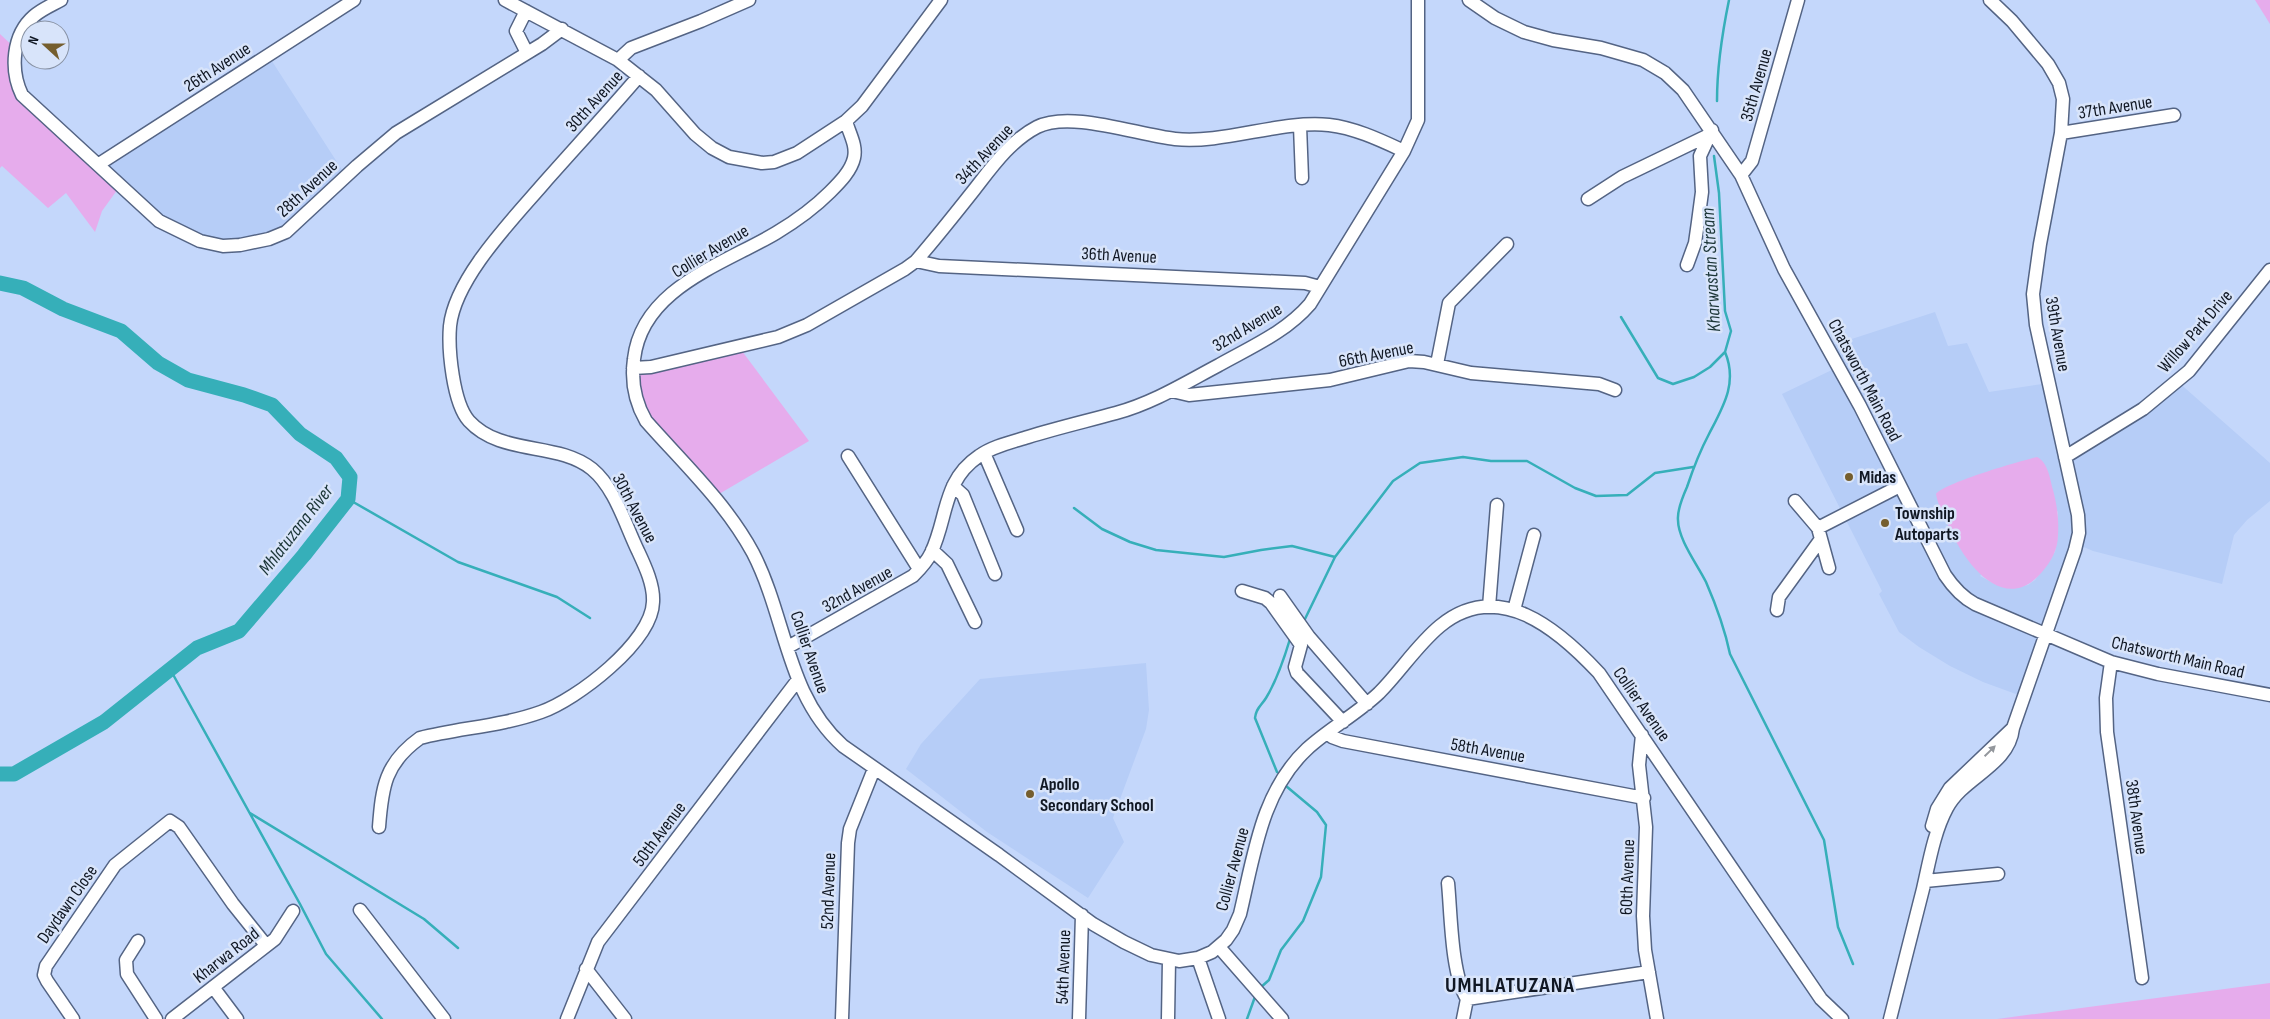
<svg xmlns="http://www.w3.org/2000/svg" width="2270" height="1019" viewBox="0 0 2270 1019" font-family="'Sofia Sans Condensed',sans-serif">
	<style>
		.built { fill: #b6cdf7; fill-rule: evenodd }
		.green { fill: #e6acec }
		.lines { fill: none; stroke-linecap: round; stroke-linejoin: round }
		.stream { stroke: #36afb9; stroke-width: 2.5 }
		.river { stroke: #36afb9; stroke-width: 15 }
		.minor-casing { stroke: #546484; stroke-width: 15 }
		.minor { stroke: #fff; stroke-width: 12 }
		.oneway { fill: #93979c }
		.poi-dot { fill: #755e2e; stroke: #d8e4fa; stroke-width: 2 }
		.labels { text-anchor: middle; stroke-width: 5; stroke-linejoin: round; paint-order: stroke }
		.street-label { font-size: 18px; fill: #101723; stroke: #d8e4fa }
		.poi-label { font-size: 18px; font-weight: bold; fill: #101723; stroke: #d8e4fa; text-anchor: start }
		.water-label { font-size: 19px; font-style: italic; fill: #1c3638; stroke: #d8e4fa }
		.district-label { font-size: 22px; font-weight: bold; letter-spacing: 1px; fill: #101723; stroke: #d8e4fa }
	</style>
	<rect width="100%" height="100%" fill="#c4d7fb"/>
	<path class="built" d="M268,55L346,176L291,228L240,245L176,231L99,164Z
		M1935,312L1948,346L1967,343L1989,392L2049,383L2065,457L2177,381L2270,463V501L2247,520L2234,535L2222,584L2093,551L2077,544L2024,697L1983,682L1950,666L1919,647L1899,632L1879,594L1882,591L1782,394L1838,367L1827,347ZM2058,511V536L2055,552L2035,580L2028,585L2016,588L1997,585L1980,576Z
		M1146,663L1149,710L1146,729L1113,818L1124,842L1088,898L987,832L906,769L921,744L980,679Z"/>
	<path class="green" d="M2255,0H2270V24Z
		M0,34L16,49L18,87L120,186L102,211L95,232L66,193L48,208L2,166L0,168Z
		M739,347L809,441L714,497L645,421L633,367Z
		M2037,457C2048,462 2050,479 2053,490C2057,505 2059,519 2058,535C2058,549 2051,562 2042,572C2005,616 1965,564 1950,529C1945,518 1938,506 1936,494C1944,483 2020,461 2037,457Z
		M2270,983V1019H1997Z"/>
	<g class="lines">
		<path class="stream" d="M1717,101C1717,66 1722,34 1729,0
			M1621,317L1658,378L1673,384L1694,377L1710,367L1725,352L1731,331L1725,311L1719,193L1714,156
			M1725,352C1738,383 1723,407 1709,434C1700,451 1693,469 1687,487C1683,496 1677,510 1678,520C1678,539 1697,564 1706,582C1716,605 1725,630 1730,654L1824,840L1838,927L1853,964
			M348,499L458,562L557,597L590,618
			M1074,508L1102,529L1130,542L1156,550L1224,557L1261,550L1292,546L1335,557
			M1304,621L1335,557L1393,481L1420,463L1463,457L1491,461H1527L1575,488L1596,496L1627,495L1655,473L1693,467
			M170,669L300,904L326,954L382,1019
			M1277,772L1255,718C1256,708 1261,706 1266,698C1277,680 1284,659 1290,639
			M250,813L424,919L458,948
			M1260,988L1269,980L1281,950L1303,921L1321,877L1326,825L1317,812L1286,786
			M1247,1019L1256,994"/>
		<path class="river" d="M0,283L23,288L63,309L121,331L158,363L188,380L244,395L272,405L300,434L336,458L350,477L348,499L304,555L239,631L197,648L104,722L14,774H0"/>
		<g class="minor-casing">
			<path id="minor" d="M61,0C52,5 42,9 34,16C12,35 10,70 22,95L159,221L200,241L223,246L240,245L269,239L286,232L357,166L396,133L542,44L562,29
				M505,0L618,60L656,90L695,134L712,148L729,157L762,163L774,162L797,153L846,121L862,106L941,0
				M1469,0L1495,18L1524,32L1553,40L1601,48L1643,60L1665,73L1683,90L1741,175L1784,269L1860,406L1945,575C1953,587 1962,597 1975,604L2111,662L2158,674L2270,695
				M526,11L516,31L527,53
				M618,60L631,48L701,21L749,0
				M846,121C849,133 857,145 854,158C851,171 840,182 830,192C814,208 796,221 776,233C724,264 642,288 634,359C631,381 635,402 646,421C684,464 726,503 753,553C787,619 786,695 843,746L999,855L1093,924L1124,942L1151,955L1179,961L1198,958L1212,952L1226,940L1233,930L1240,914C1254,856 1261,792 1307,749C1330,728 1357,714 1379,693C1400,672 1417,645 1440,626C1498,578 1558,629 1599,673L1821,999L1842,1019
				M1300,126L1302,178
				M2061,133L2174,115
				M99,164L354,0
				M1741,175L1752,161L1798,0
				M1588,199L1622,177L1709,135
				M916,261L939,266L1305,283L1320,287
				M1687,265L1695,243L1698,222L1702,192L1700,156L1712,130
				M1437,364L1449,303L1507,244
				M633,368L651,367L778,337L807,325L905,269L916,261C936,238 955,214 974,190C992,167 1010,141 1037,127C1070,110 1138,135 1175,139C1225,144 1280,120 1329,125C1355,128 1380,140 1404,151
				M1172,391L1189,395L1330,380L1409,361L1424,362L1471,373L1599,384L1615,390
				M984,453L1017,530
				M848,456L919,569
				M2065,457L2143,409L2189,371L2270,270
				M953,486L963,495L995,574
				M1795,501L1818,528L1829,568
				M1818,528L1900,486
				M932,550L947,564L975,622
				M1242,591L1265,598L1271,603L1301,645L1295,667L1297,673L1343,722
				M1280,596L1309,637L1367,704
				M1489,607L1497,505
				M1514,610L1534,535
				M1777,610L1779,597L1821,539
				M788,647L913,576C920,569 927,562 931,553C948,518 942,481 979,456C993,446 1012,442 1028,437C1057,428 1087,421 1116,413C1153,403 1185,383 1219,365C1251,347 1286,332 1310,304L1404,151L1418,120V0
				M2111,662L2106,698L2107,732L2142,978
				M1328,733L1332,737L1343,741L1644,798
				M1642,735L1639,765L1646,827L1643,916L1645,950L1657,1019
				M1932,826L1937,809L1950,788L2013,728
				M379,827C382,787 385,763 420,738C459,728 502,726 541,712C576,700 652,642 653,602C654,585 645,566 638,551C625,524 615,488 592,469C557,441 501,456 469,421C453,403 448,350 450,326C455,278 513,219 544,183C576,147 608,112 639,76
				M1925,881L1998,874
				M1448,883C1451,913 1451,974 1467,999
				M360,910L444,1019
				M138,941L126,960L127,974L156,1019
				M1219,947L1282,1019
				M1198,958L1219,1019
				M586,969L625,1019
				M213,987L237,1019
				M1467,999L1649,972
				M73,1019L47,981L44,975L46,966L115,865L170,821L179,827L233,904L265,944
				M172,1019L275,939L293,911
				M567,1019L598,942L797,681
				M842,1019L848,843L850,829L874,769
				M1079,1019L1082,915
				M1168,1019L1169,960
				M1463,1019L1467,999
				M1890,1019C1901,976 1912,932 1923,889C1929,863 1934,832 1947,808C1963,777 2009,766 2013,728L2075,550L2079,533L2078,515L2036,325L2033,294L2040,244L2061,133L2063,99L2059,83L2048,64L2012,21L1990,0"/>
		</g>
		<use href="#minor" class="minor"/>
	</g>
	<defs><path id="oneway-solid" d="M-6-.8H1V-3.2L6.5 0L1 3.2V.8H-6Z" transform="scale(1.25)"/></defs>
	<use class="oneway" href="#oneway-solid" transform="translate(1990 751) rotate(-44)"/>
	<g class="poi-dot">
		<circle cx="1849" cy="477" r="5"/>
		<circle cx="1885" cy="523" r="5"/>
		<circle cx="1030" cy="794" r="5"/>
	</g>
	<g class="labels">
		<g class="street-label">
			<text transform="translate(217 67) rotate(-33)" y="6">26th Avenue</text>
			<text transform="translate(1756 85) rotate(-74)" y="6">35th Avenue</text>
			<text transform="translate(594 101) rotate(-48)" y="6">30th Avenue</text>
			<text transform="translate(2115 107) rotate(-9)" y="6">37th Avenue</text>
			<text transform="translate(984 154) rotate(-47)" y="6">34th Avenue</text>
			<text transform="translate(307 188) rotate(-43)" y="6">28th Avenue</text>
			<text transform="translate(710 251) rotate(-31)" y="6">Collier Avenue</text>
			<text transform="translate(1119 255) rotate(3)" y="6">36th Avenue</text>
			<text transform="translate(1247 327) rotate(-31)" y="6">32nd Avenue</text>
			<text transform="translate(2195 331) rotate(-49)" y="6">Willow Park Drive</text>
			<text transform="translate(2058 334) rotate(80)" y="6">39th Avenue</text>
			<text transform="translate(1376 354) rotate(-11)" y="6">66th Avenue</text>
			<text transform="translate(1865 380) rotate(62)" y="6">Chatsworth Main Road</text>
			<text transform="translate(635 508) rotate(62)" y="6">30th Avenue</text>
			<text transform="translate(857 589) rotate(-29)" y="6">32nd Avenue</text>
			<text transform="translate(810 652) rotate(71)" y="6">Collier Avenue</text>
			<text transform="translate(2178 657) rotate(13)" y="6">Chatsworth Main Road</text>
			<text transform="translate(1642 704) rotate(55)" y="6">Collier Avenue</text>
			<text transform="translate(1488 750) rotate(10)" y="6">58th Avenue</text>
			<text transform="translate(2137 817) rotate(82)" y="6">38th Avenue</text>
			<text transform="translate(659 834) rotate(-53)" y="6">50th Avenue</text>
			<text transform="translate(1232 869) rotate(-75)" y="6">Collier Avenue</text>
			<text transform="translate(1627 877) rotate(-88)" y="6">60th Avenue</text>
			<text transform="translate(828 891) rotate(-88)" y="6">52nd Avenue</text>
			<text transform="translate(67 904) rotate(-55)" y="6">Daydawn Close</text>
			<text transform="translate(226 955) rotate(-38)" y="6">Kharwa Road</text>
			<text transform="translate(1063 967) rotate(-88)" y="6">54th Avenue</text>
		</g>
		<g class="poi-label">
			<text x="1859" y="483">Midas</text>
			<text x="1895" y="519">Township<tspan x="1895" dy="21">Autoparts</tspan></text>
			<text x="1040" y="790">Apollo<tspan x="1040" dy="21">Secondary School</tspan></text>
		</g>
		<g class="water-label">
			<text transform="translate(1710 270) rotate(-93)" y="7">Kharwastan Stream</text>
			<text transform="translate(295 529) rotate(-52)" y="7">Mhlatuzana River</text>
		</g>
		<g class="district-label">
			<text x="1510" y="992">UMHLATUZANA</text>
		</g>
	</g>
	<g transform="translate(45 45) rotate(291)"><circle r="24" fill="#d8e4fa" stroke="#8892a4"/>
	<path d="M0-4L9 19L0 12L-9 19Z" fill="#755e2e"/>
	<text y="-8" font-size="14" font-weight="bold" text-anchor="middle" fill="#101723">N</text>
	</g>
</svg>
